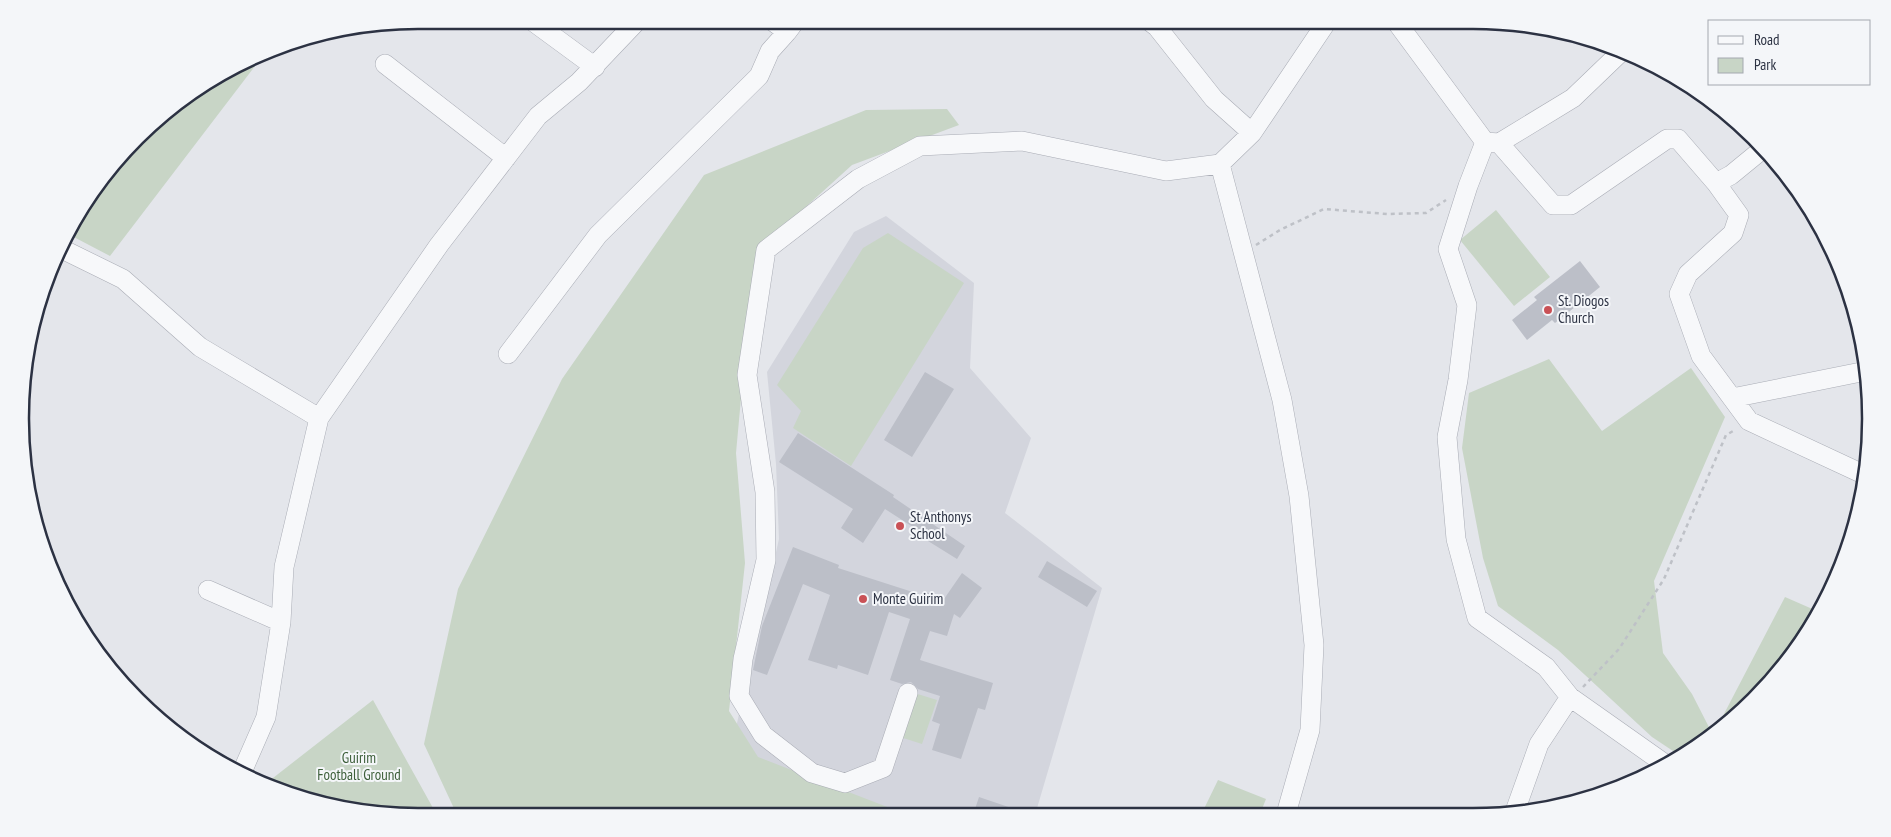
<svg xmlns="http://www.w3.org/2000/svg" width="1891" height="837" viewBox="0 0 1891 837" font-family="'PT Sans Narrow',sans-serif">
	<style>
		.built { fill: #d3d5dd }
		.green { fill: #c8d5c6 }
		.building { fill: #bcbfc8 }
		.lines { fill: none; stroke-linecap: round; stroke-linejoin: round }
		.minor-casing { stroke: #a9acb5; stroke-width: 20 }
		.path { stroke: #bec1c7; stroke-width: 2.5; stroke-dasharray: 4 4; stroke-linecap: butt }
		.minor { stroke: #f7f8fa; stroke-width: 19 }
		.poi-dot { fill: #c95156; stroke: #f4f6f9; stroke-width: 2 }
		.labels { text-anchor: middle; stroke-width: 4; stroke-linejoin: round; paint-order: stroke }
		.poi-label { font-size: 15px; fill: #2c3243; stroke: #f4f6f9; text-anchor: start }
		.park-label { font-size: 15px; fill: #3d5f3a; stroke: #f4f6f9 }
		.rim { fill: none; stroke: #2c3243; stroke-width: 2.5 }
	</style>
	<rect width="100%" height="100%" fill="#e4e6eb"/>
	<path class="built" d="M886,216L974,283L970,368L1031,438L1005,513L1102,588L1035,815L871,816L732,745L779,539L776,464L767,372L854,232Z"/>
	<path class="green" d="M265,53L110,256L68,234L73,219L156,119L220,73Z
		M947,109L959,125L852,165L777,233L750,300L736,453L745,563L729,711L758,757L908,815L458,817L424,744L458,589L562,379L704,175L866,110Z
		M1496,210L1550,277L1514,306L1460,240Z
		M888,233L964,283L851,466L793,428L801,411L777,385L863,248Z
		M1549,359L1602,431L1691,368L1725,417L1654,581L1663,653L1692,694L1713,735L1785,597L1817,611L1789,661L1715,734L1679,755L1652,737L1558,650L1498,606L1483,558L1462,448L1469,393Z
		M911,692L937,700L922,744L897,736Z
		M373,700L438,817H418L341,809L264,785Z
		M1218,780L1266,799L1260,814L1201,815Z"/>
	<path class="building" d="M1580,261L1600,287L1555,323L1552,320L1527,340L1512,320L1537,300L1534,297Z
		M925,372L954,389L912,457L884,440Z
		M798,433L894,495L893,497L965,546L957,559L928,541L930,538L885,509L863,543L841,528L853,509L779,462Z
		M793,547L839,565L838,568L922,595L923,591L944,599L962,573L982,588L960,618L954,614L947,636L930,631L920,660L993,683L985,710L978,708L961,759L932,750L940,724L932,721L940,696L918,689L911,682L902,684L890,680L910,619L889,612L868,675L838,665L837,669L808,660L830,595L803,584L767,675L753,670L762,626Z
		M1047,561L1097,591L1087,607L1038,577Z
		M979,797L1026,813V815H973Z"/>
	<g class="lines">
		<g class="minor-casing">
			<path id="minor" d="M531,20L595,67
				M771,20L787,32
				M1148,20L1157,27L1214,99L1252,133
				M1395,20L1485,142L1468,186L1448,249L1467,305L1458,380L1447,437L1456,539L1477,618L1546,667L1570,697L1665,764
				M385,64L506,158
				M1485,142L1499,143L1553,205H1571L1667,139H1678L1716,183L1731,175L1764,148
				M1499,143L1573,98L1623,50
				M1220,164L1282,400L1299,496L1314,645L1310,730L1286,814
				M1716,183L1739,215L1733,233L1688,274L1679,294L1701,356L1749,421L1865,475
				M62,249L123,279L200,347L319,418
				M508,354L598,235L759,76L770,51L787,32L796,20
				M1732,398L1866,371
				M208,590L281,622
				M908,693L883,768L845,783L812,773L763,735L739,696L743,659L766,560L765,492L747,375L766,250L858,179L920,146L1022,141L1166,171L1220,164L1252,133L1328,20
				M242,772L266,717L281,622L284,567L319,418L439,245L538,116L579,82L638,20
				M1514,814L1539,744L1570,697"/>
		</g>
		<path class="path" d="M1256,245L1280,230L1324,209L1387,214L1426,213L1446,200
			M1583,687L1619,649L1664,579L1726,435L1735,430"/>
		<use href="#minor" class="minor"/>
	</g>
	<g class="poi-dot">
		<circle cx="1548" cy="310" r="5"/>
		<circle cx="900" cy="526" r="5"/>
		<circle cx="863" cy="599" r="5"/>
	</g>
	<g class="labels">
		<g class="poi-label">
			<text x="1558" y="306">St. Diogos<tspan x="1558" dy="17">Church</tspan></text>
			<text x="910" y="522">St Anthonys<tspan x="910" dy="17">School</tspan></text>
			<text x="873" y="604">Monte Guirim</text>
		</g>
		<g class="park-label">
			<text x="359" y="763">Guirim<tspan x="359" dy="17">Football Ground</tspan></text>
		</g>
	</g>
	<path d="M0 0H1891V837H0ZM418 29H1473A389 389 0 0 1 1862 418V419A389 389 0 0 1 1473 808H418A389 389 0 0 1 29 419V418A389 389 0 0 1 418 29Z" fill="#f4f6f9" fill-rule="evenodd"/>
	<path class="rim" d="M418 29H1473A389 389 0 0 1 1862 418V419A389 389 0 0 1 1473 808H418A389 389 0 0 1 29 419V418A389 389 0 0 1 418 29Z"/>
	<rect x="1708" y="20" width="162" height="65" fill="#f4f6f9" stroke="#a4a8b0"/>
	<rect x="1718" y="36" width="25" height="8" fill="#f7f8fa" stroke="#a4a8b0"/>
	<text x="1754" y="45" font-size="15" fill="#2c3243">Road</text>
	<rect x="1718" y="58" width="25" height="15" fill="#c8d5c6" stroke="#a4a8b0"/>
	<text x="1754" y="70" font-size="15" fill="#2c3243">Park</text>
</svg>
